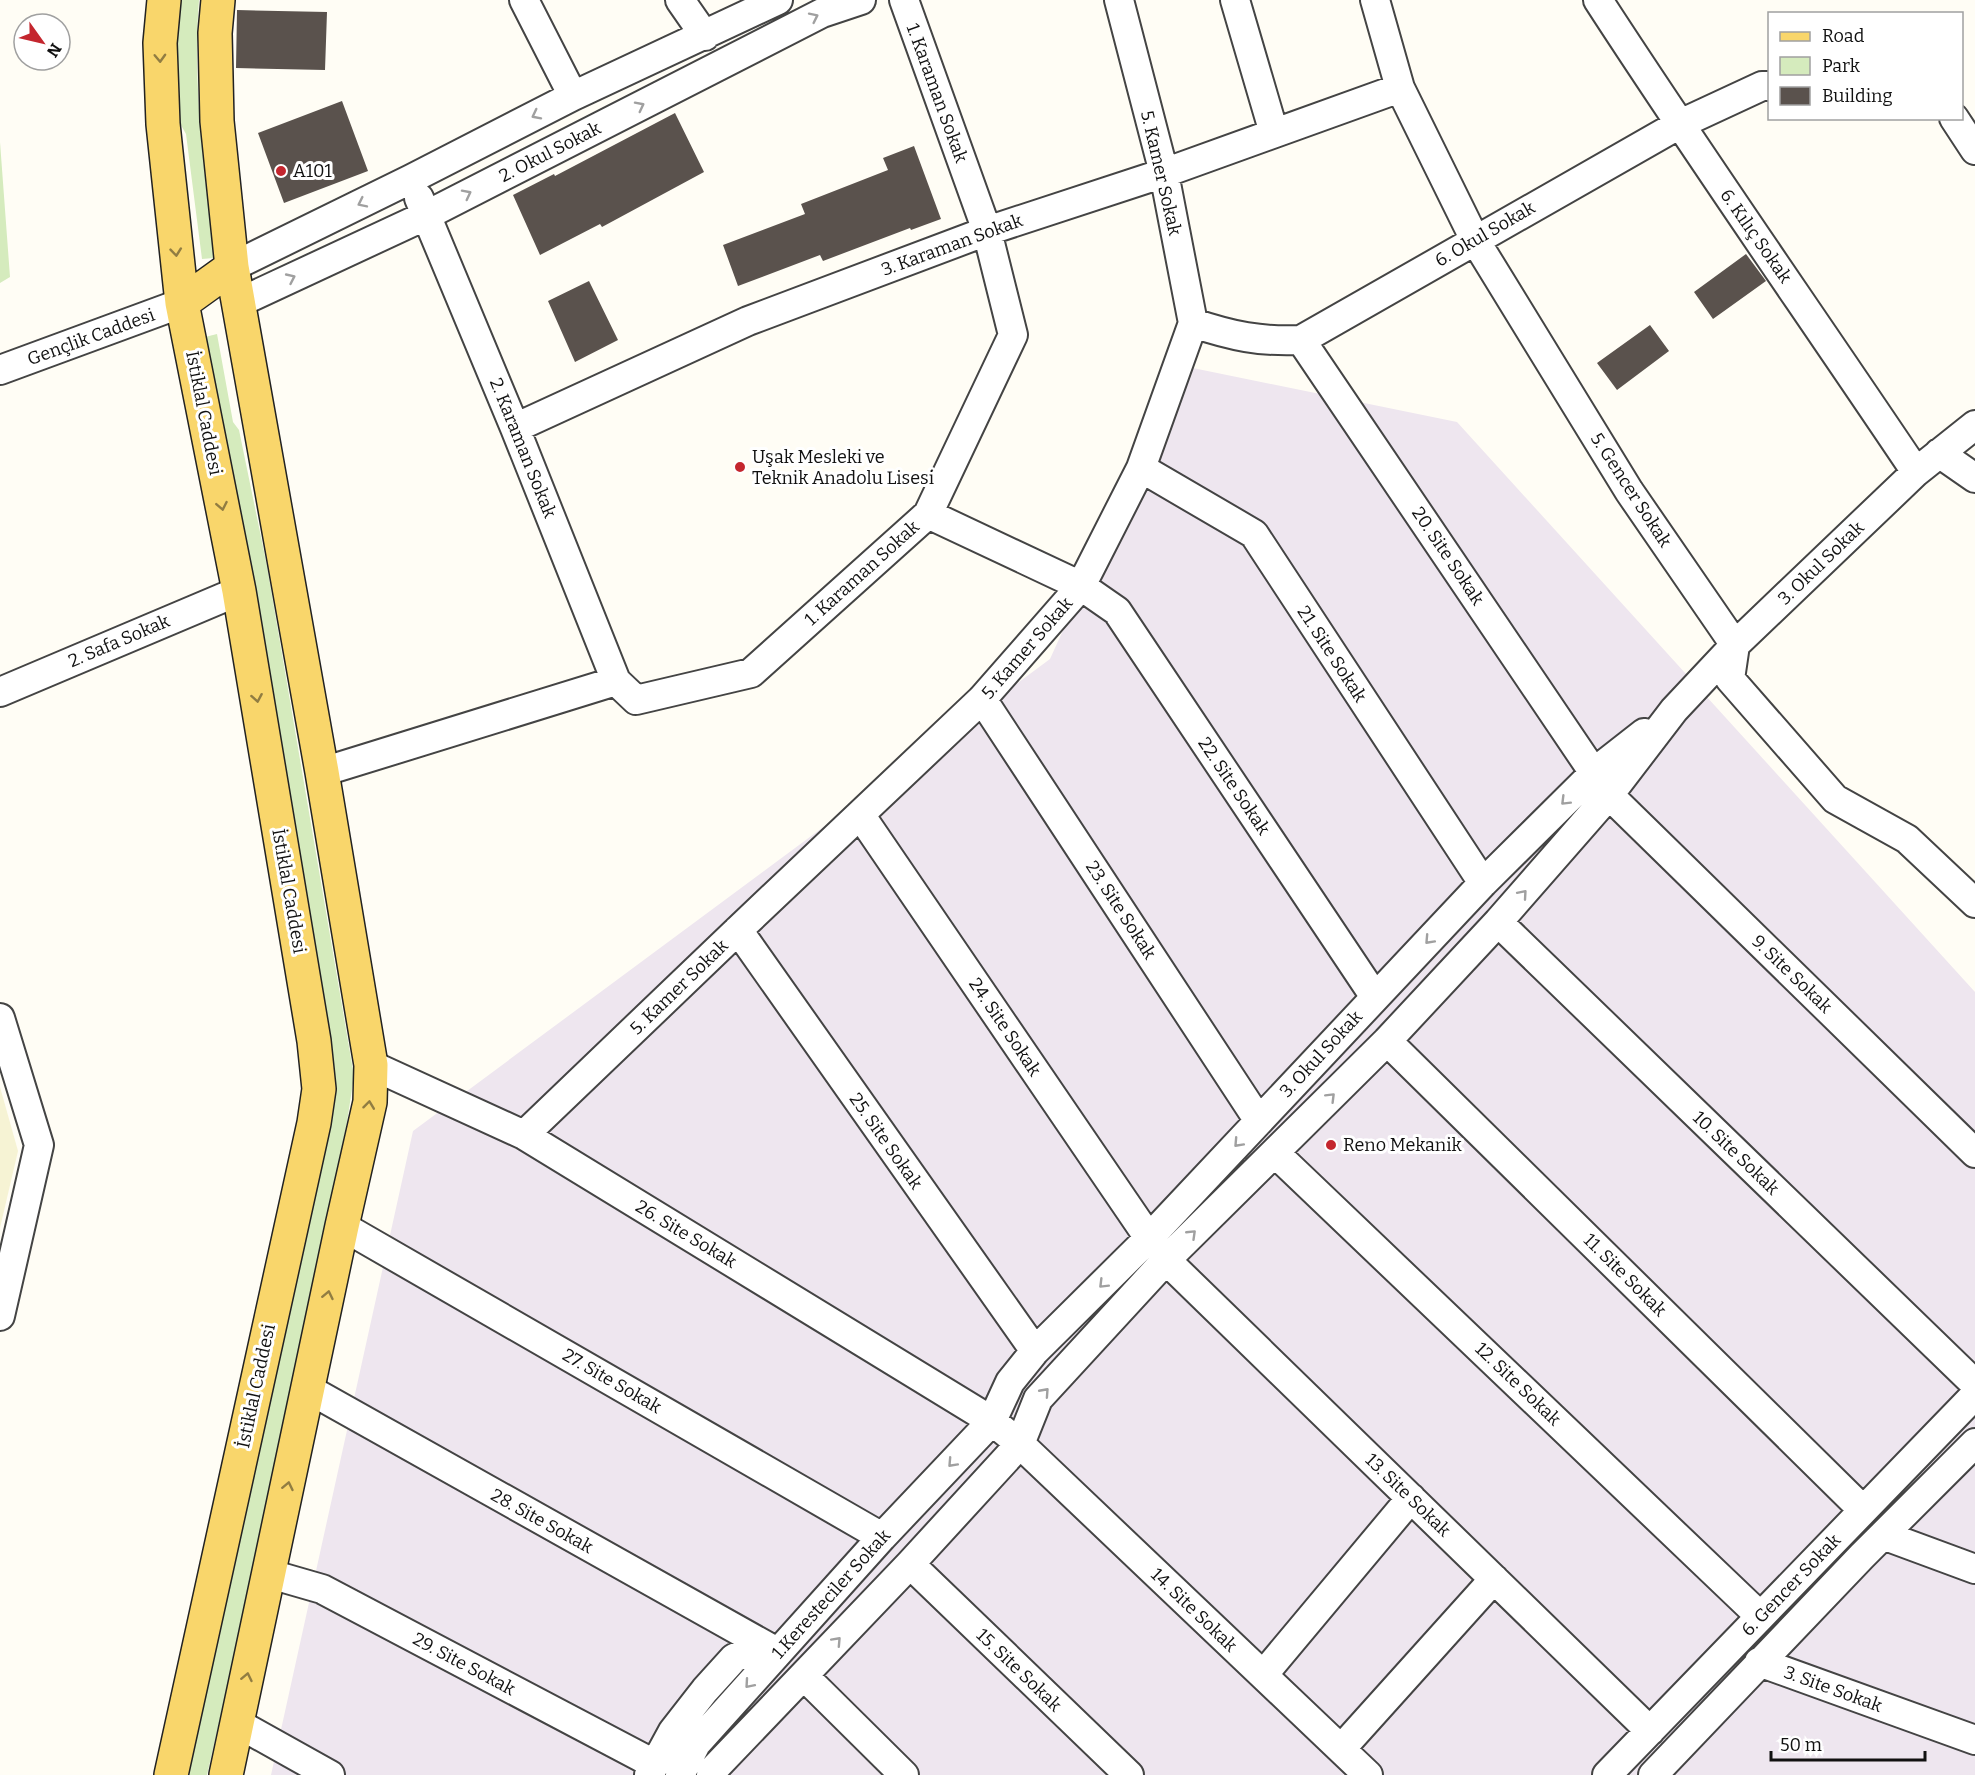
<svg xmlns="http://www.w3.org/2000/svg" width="1975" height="1775" viewBox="0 0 1975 1775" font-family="Bitter,serif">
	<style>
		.industrial { fill: #eee6ef }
		.farmland { fill: #f6f3d4 }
		.green { fill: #d5ebbd }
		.building { fill: #5a524d }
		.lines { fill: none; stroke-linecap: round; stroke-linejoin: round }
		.minor-casing { stroke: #444; stroke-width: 32 }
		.major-casing { stroke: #222; stroke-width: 36 }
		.minor { stroke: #fff; stroke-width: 28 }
		.major { stroke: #f9d66b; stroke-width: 33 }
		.oneway { stroke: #a0a0a0 }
		.oneway2 { stroke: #917d42 }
		.poi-dot { fill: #c4262e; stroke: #fff; stroke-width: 2 }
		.labels { text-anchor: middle; stroke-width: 6; stroke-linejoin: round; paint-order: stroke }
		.street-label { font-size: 18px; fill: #111; stroke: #fff }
		.poi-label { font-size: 18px; fill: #111; stroke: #fff; text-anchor: start }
	</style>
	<rect width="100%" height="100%" fill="#fffdf5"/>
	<path class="industrial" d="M1183,366L1457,422L1975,992V1775H271L413,1131L1050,659Z"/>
	<path class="farmland" d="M0,1087L18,1151L0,1228Z"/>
	<path class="green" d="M178,0H199C192,87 205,172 214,258L202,259L186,134L177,118Z
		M0,142L10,277L0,283Z
		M217,334L233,422L239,430L267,566L354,1076L347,1122L265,1520L207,1775H185L333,1087L334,1066L205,337Z"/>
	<path class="building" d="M237,10L327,12L325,70L236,68Z
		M342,101L368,171L284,203L258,133Z
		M675,113L704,172L602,227L600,224L540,255L513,195L554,174L555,176Z
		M914,146L941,219L911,230L910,228L823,261L820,255L738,286L723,245L805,214L801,204L888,170L883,158Z
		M1746,254L1766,281L1713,319L1694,292Z
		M589,281L618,340L575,362L548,301Z
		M1650,325L1669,351L1617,390L1597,363Z"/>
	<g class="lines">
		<g class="minor-casing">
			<path id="minor" d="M524,0L573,96
				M680,0L705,36
				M1235,0L1274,133
				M1375,0L1400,88L1475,240L1629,491L1735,645L1730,679L1835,799L1907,839L1975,903
				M1598,0C1701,159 1810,314 1916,472
				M1954,118L1975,150
				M419,198L515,428L616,681
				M232,267L411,179L573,96L778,0
				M238,303L427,215L822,13L861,0
				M1193,323C1232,336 1260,342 1301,340L1678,125L1762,86H1770
				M1301,340L1594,773
				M0,370L182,303
				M515,428L748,321L987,231L1164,173L1400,88
				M1939,453L1975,478
				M1141,468L1254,534L1483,883
				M928,514L1081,586L1117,611L1375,997
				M0,692L239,591
				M982,699L1259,1121
				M322,772L616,681L636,700L751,673L928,514L1013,335L987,231L904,0
				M1609,795L1975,1153
				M861,816L1149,1238
				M1498,922L1975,1384
				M738,930L1035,1351
				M0,1018L39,1145L0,1316
				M1387,1041L1863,1510
				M371,1065L524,1135L992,1421L1020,1444L1368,1775
				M524,1135L738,930L982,699L1081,586L1141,468L1193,323L1164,173L1119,0
				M1275,1153L1760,1616
				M342,1226L882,1537
				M1166,1260L1650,1731
				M308,1389L777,1652
				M1883,1535L1975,1569
				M910,1564L1129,1775
				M270,1574L322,1589L654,1764
				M1759,1662L1975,1740
				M1263,1675L1411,1498
				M804,1676L904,1775
				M237,1723L330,1775
				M1341,1749L1494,1579
				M649,1775L673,1731L705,1690L734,1658L763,1645
				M680,1775L696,1744L882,1537L992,1421L1010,1382L1035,1351L1149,1238L1483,883L1598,769L1644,733
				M711,1775L713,1770L910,1564L1020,1444L1038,1399L1166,1260L1387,1041L1498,922L1609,795L1674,710L1735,645L1916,472L1975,425
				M1607,1775L1975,1395
				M1653,1775L1862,1556L1975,1443"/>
		</g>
		<g class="major-casing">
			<path id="major" d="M164,0L160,43L163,124L182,303L239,591L314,1041L319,1089L314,1123L171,1775
				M218,0L215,33L217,121L232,267L322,772L371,1065L370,1102L342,1226L226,1775
				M182,303L232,267"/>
		</g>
		<use href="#minor" class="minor"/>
		<use href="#major" class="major"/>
	</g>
	<defs><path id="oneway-chevron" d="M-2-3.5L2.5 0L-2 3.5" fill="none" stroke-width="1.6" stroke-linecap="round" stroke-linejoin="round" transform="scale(1.5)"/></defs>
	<g class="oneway">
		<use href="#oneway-chevron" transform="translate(814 17) rotate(-26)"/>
		<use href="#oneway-chevron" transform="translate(640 106) rotate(-27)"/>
		<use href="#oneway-chevron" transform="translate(536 115) rotate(153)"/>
		<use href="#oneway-chevron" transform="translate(467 194) rotate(-27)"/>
		<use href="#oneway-chevron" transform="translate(362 203) rotate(154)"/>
		<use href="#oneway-chevron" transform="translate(291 278) rotate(-25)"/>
		<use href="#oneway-chevron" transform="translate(1565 801) rotate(135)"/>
		<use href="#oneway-chevron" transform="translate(1523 894) rotate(-49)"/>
		<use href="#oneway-chevron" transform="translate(1429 940) rotate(133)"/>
		<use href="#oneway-chevron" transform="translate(1331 1097) rotate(-45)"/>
		<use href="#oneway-chevron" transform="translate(1238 1143) rotate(133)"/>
		<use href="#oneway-chevron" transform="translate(1192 1234) rotate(-44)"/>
		<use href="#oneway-chevron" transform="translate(1103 1284) rotate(135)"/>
		<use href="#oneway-chevron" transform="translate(1045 1392) rotate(-48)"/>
		<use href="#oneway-chevron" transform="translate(952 1463) rotate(133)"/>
		<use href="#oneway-chevron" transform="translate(837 1641) rotate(-47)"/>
		<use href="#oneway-chevron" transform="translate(749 1684) rotate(131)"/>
	</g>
	<g class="oneway2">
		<use href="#oneway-chevron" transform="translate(160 58) rotate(88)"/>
		<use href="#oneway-chevron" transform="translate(176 252) rotate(84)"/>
		<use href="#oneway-chevron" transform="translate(222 506) rotate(79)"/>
		<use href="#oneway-chevron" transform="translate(257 698) rotate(80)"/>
		<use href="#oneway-chevron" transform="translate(369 1105) rotate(-83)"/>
		<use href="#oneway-chevron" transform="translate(328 1295) rotate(-78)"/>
		<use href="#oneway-chevron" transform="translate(288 1486) rotate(-78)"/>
		<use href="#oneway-chevron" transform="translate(247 1677) rotate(-78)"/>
	</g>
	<g class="poi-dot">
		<circle cx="281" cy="171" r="6"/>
		<circle cx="740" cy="467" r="6"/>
		<circle cx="1331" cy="1145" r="6"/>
	</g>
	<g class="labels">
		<g class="street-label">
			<text transform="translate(937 93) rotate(70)" y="6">1. Karaman Sokak</text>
			<text transform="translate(550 152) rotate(-27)" y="6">2. Okul Sokak</text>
			<text transform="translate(1161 173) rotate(77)" y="6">5. Kamer Sokak</text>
			<text transform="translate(1485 234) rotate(-30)" y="6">6. Okul Sokak</text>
			<text transform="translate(1756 236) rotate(55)" y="6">6. Kılıç Sokak</text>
			<text transform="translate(952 245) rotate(-20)" y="6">3. Karaman Sokak</text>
			<text transform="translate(91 337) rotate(-20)" y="6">Gençlik Caddesi</text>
			<text transform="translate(204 413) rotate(79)" y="6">İstiklal Caddesi</text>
			<text transform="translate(523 448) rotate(68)" y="6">2. Karaman Sokak</text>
			<text transform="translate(1631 490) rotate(57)" y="6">5. Gencer Sokak</text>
			<text transform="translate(1448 556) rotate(56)" y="6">20. Site Sokak</text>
			<text transform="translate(1821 563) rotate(-44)" y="6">3. Okul Sokak</text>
			<text transform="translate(862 573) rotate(-42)" y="6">1. Karaman Sokak</text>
			<text transform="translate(119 641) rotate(-23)" y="6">2. Safa Sokak</text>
			<text transform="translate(1027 648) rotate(-49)" y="6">5. Kamer Sokak</text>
			<text transform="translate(1332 654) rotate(57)" y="6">21. Site Sokak</text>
			<text transform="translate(1234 786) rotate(56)" y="6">22. Site Sokak</text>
			<text transform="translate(289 891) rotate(80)" y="6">İstiklal Caddesi</text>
			<text transform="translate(1121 910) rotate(57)" y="6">23. Site Sokak</text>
			<text transform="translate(1792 974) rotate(44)" y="6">9. Site Sokak</text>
			<text transform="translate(679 987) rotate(-44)" y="6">5. Kamer Sokak</text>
			<text transform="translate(1005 1027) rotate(56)" y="6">24. Site Sokak</text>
			<text transform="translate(1321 1054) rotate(-47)" y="6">3. Okul Sokak</text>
			<text transform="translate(886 1141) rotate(55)" y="6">25. Site Sokak</text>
			<text transform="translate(1736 1153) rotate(44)" y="6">10. Site Sokak</text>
			<text transform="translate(686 1234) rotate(31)" y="6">26. Site Sokak</text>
			<text transform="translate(1625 1275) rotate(45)" y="6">11. Site Sokak</text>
			<text transform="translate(612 1381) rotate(30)" y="6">27. Site Sokak</text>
			<text transform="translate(1518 1384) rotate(44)" y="6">12. Site Sokak</text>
			<text transform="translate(256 1386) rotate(-78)" y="6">İstiklal Caddesi</text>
			<text transform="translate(1408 1495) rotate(44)" y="6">13. Site Sokak</text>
			<text transform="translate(542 1521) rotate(29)" y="6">28. Site Sokak</text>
			<text transform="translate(1791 1585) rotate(-46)" y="6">6. Gencer Sokak</text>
			<text transform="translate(831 1594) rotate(-48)" y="6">1.Keresteciler Sokak</text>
			<text transform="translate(1194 1610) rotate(44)" y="6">14. Site Sokak</text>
			<text transform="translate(464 1664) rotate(28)" y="6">29. Site Sokak</text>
			<text transform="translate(1019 1670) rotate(44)" y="6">15. Site Sokak</text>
			<text transform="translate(1833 1689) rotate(20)" y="6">3. Site Sokak</text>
		</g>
		<g class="poi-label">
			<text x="293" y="177">A101</text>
			<text x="752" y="463">Uşak Mesleki ve<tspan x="752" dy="21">Teknik Anadolu Lisesi</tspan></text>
			<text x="1343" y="1151">Reno Mekanik</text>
		</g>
	</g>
	<rect x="1768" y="12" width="195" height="108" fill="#ffffff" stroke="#a0a0a0" stroke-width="1.5"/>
	<rect x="1780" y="32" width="30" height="9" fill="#f9d66b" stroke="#a0a0a0" stroke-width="1.5"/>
	<text x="1822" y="42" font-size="18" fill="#111111">Road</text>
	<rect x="1780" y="57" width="30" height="18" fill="#d5ebbd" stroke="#a0a0a0" stroke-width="1.5"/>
	<text x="1822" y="72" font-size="18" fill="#111111">Park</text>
	<rect x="1780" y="87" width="30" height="18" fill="#5a524d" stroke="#a0a0a0" stroke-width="1.5"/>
	<text x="1822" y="102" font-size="18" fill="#111111">Building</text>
	<g transform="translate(42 42) rotate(124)"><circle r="28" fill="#ffffff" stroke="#a0a0a0" stroke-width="1.5"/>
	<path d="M0-4.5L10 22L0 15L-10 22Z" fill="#c4262e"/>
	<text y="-9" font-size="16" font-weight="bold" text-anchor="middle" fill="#111111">N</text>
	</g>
	<path d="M1771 1751v9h154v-9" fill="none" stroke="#111111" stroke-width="3"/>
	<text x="1780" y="1751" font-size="18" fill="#111111" stroke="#ffffff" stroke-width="4.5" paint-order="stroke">50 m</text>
</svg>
